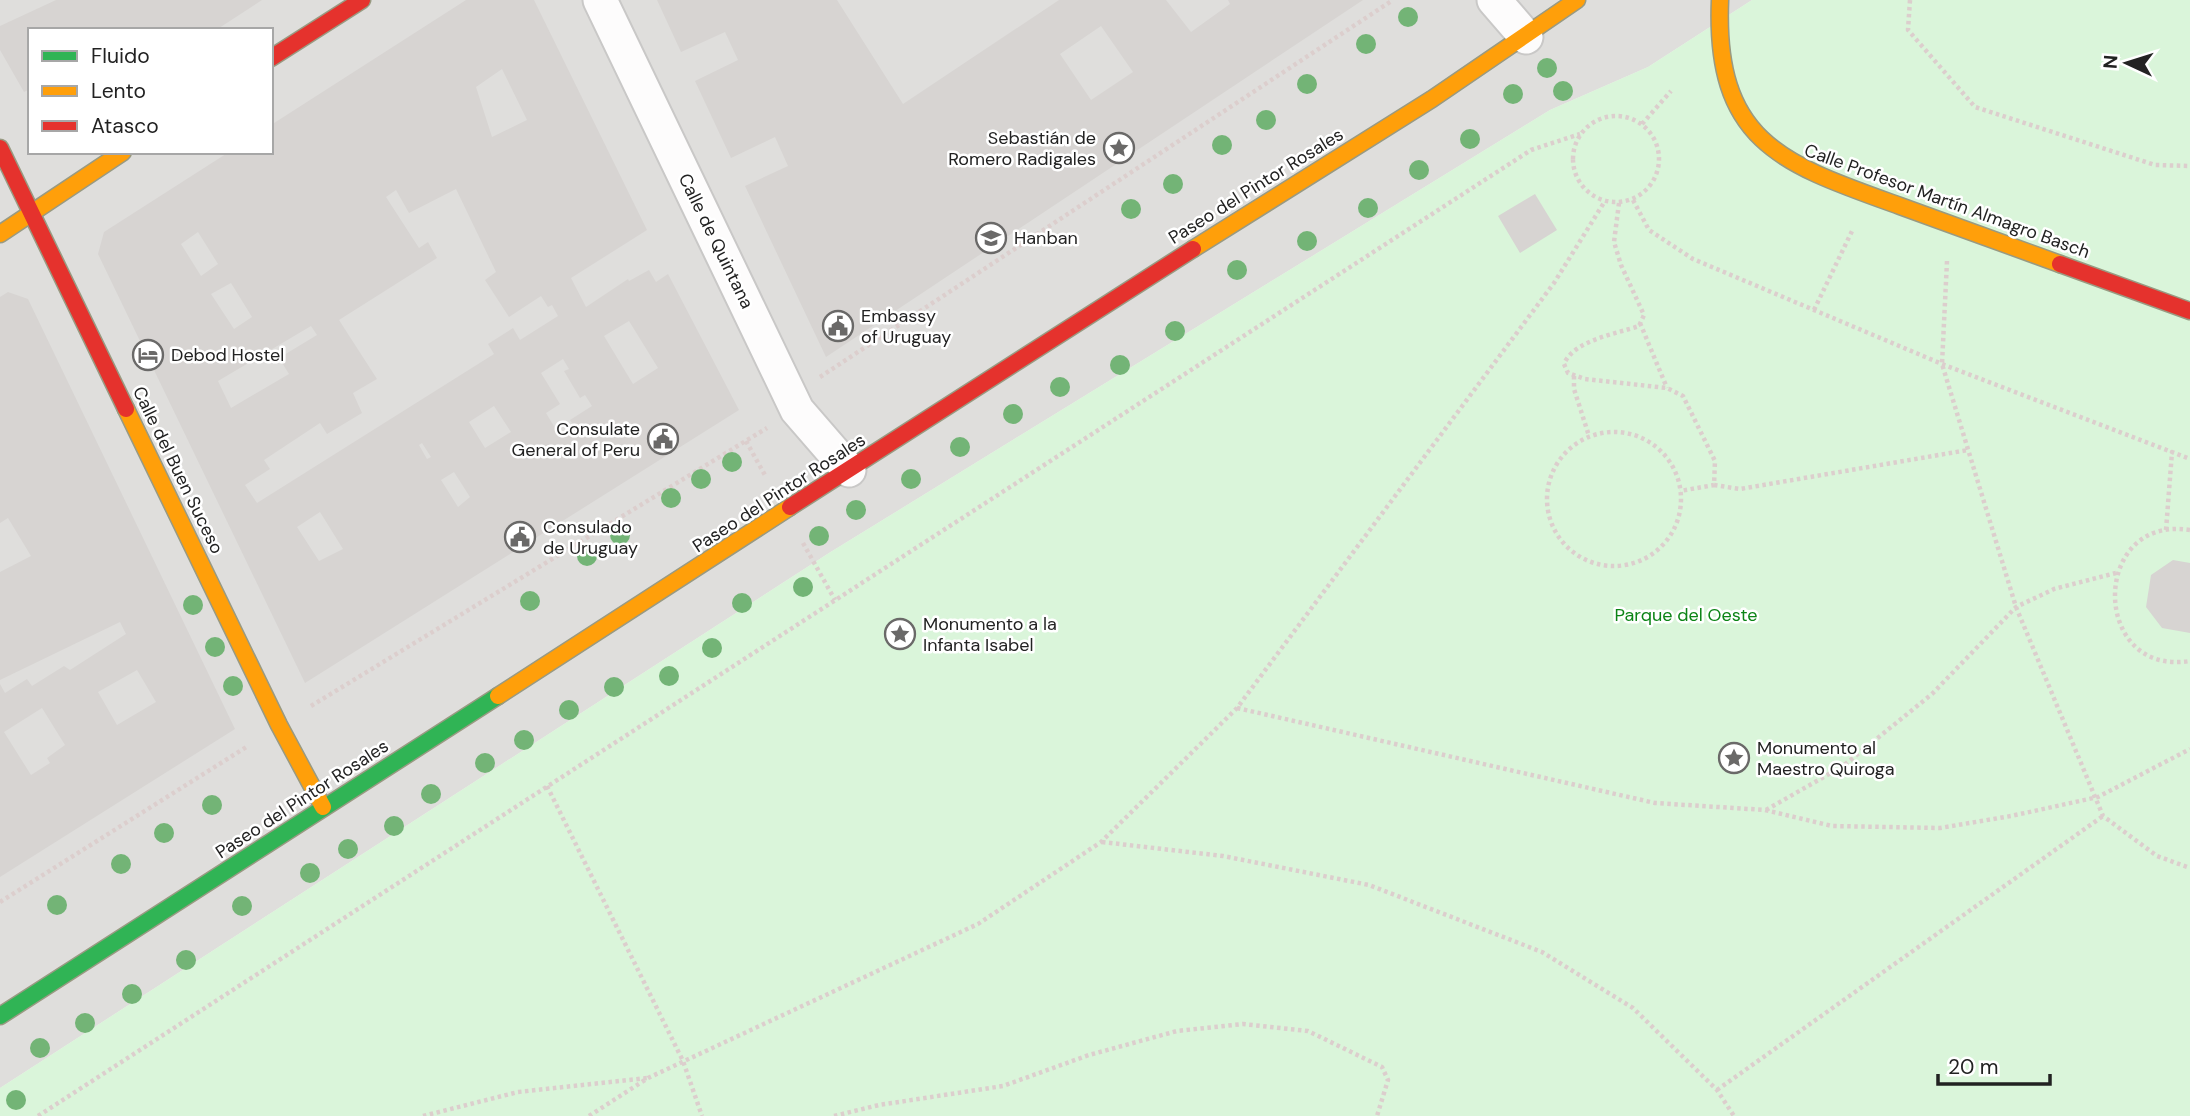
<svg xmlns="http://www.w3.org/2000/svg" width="2190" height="1116" viewBox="0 0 2190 1116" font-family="'DM Sans',sans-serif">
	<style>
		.residential { fill: #dfdedc; fill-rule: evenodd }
		.park { fill: #daf5da }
		.building { fill: #d7d4d2; fill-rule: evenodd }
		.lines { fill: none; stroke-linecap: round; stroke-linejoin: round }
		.street-casing { stroke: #c9c8c7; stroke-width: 37 }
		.fast-casing { stroke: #999a82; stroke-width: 19 }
		.slow-casing { stroke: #999a82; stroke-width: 19 }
		.jam-casing { stroke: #999a82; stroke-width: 19 }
		.path { stroke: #dccecd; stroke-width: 4.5; stroke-dasharray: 3.5 3.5; stroke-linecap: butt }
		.street { stroke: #fdfcfc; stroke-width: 33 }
		.fast { stroke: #30b455; stroke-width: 16 }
		.slow { stroke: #ff9f0a; stroke-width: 16 }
		.jam { stroke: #e5322d; stroke-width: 16 }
		.tree { fill: #73b476 }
		.labels { text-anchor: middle; stroke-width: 5; stroke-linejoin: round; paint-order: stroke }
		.poi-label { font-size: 18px; fill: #222; stroke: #fff; text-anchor: start }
		.street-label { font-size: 18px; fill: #222; stroke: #fff }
		.park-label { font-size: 18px; fill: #0c8416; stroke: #fff }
	</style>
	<rect width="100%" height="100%" fill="#f0eeeb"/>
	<path class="residential" d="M0,0H1752L1648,67L1550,110L829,553L0,1088ZM30,30H271V152H30Z"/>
	<path class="park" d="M1752,0H2190V1116H0V1088L829,553L1550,110L1648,67Z"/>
	<path class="building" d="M56,0H262L216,30H30V89L24,92L0,50V26Z
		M466,0H534L647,230L571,278L586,307L628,279L629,281L649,270L656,282L668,274L739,410L305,683L98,254L104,232L229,152H271V125ZM502,69L527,120L492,137L476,87ZM456,189L496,272L485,280L509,317L541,296L548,307L552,305L558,316L520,340L513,328L488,344L494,354L257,503L245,485L270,469L264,460L320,423L327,434L362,413L353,393L377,379L339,320L437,258L428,242L419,248L386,197L396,190L409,213ZM198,232L218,264L201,276L181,244ZM231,283L252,317L234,329L211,294ZM629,321L658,368L633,384L604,336ZM311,326L317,335L279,358L289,374L231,408L218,381ZM563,359L569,369L564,371L580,398L585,395L592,406L570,420L578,432L561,438L546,413L560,404L541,373ZM494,406L511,432L485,448L469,422ZM422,443L431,457L427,459L419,445ZM454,472L470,497L458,507L441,480ZM320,512L343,549L319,561L297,527Z
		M657,0H837L903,104L1059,0H1166L1191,32L1230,4L1228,0H1363L826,357L745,186L788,166L775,137L731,158L695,81L738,60L725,32L681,52ZM1101,26L1133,72L1091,100L1060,54Z
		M1535,194L1557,230L1520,253L1498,216Z
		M8,292L28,299L235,729L0,877V684L5,693L27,679L32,686L64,666L70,670L126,634L120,622L0,680V572L31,556L8,518L0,523V297ZM137,670L156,702L117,725L98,692ZM42,708L65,745L47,758L50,763L31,775L4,732Z
		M2173,560L2190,563V633L2162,628L2146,607L2151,575Z"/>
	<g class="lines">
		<g class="street-casing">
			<path id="street" d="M600,0L797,410L849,470
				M1494,0L1526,37"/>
		</g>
		<g class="fast-casing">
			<path id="fast" d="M0,1016L498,696"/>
		</g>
		<g class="slow-casing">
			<path id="slow" d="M1720,0C1714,143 1783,164 1900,206C1953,225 2007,245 2060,264
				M0,234L123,152
				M1193,249L1432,99L1577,0
				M126,409L279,725L323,807
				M498,696L790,507"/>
		</g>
		<g class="jam-casing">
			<path id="jam" d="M271,58L362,0
				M0,148L126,409
				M2060,264L2190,311
				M790,507L1193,249"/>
		</g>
		<path class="path" d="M1910,0L1908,30L1975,107L2155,165L2190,166
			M1573 159a43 43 0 1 1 86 0a43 43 0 1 1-86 0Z
			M1642,124L1671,91
			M1633,200L1649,230L1693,259L1942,364L2172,452
			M1619,203L1614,242L1621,265L1644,315L1639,326C1616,334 1574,340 1564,364L1568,373L1585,379L1667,388L1683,396L1715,461L1714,485L1680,491
			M1947,261L1942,364L2016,607L2103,816L2157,856L2190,868
			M1814,310L1853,229
			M1640,323L1667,388
			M1574,376V389L1589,436
			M820,377L1393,0
			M1547 499a67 67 0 1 1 134 0a67 67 0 1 1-134 0Z
			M746,441L766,477
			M1714,485L1740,489L1968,450
			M2166,530L2172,452L2190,459
			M2190,530C2090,514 2090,677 2190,661
			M803,543L835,600
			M311,706L767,428
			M1237,708L1655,803L1765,810L1832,826L1940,828L2011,816L2098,797L2190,749
			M547,786L683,1061L702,1116
			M1766,810L1843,766L1932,694L2016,607L2054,589L2116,573
			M1102,842L1223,856L1369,885L1542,952L1633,1008L1717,1090L1734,1116
			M0,902L248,746
			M1717,1090L2103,816
			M38,1116L1531,150L1580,134
			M423,1116L518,1092L647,1078
			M589,1116L648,1078L978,924L1101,842L1237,708L1554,283L1605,201
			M834,1116L879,1105L1003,1086L1089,1055L1177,1031L1243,1024L1308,1031L1382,1067L1388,1080L1377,1116"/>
		<use href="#street" class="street"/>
		<use href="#fast" class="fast"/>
		<use href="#slow" class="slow"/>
		<use href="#jam" class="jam"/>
	</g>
	<g class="tree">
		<circle cx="1408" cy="17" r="10"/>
		<circle cx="1366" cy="44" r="10"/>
		<circle cx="1547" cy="68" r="10"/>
		<circle cx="1307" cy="84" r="10"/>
		<circle cx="1563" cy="91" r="10"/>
		<circle cx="1513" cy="94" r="10"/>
		<circle cx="1266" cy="120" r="10"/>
		<circle cx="1470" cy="139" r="10"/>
		<circle cx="1222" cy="145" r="10"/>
		<circle cx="1419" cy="170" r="10"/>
		<circle cx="1173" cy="184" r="10"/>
		<circle cx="1368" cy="208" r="10"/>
		<circle cx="1131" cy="209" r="10"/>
		<circle cx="1307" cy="241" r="10"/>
		<circle cx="1237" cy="270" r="10"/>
		<circle cx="1175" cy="331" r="10"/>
		<circle cx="1120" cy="365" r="10"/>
		<circle cx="1060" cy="387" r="10"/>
		<circle cx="1013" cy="414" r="10"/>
		<circle cx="960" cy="447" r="10"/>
		<circle cx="732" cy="462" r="10"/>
		<circle cx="701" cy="479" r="10"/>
		<circle cx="911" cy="479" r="10"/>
		<circle cx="671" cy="498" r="10"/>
		<circle cx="856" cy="510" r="10"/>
		<circle cx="620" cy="535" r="10"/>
		<circle cx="819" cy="536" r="10"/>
		<circle cx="587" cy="556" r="10"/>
		<circle cx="803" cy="587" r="10"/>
		<circle cx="530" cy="601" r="10"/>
		<circle cx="742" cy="603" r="10"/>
		<circle cx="193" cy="605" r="10"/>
		<circle cx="215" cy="647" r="10"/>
		<circle cx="712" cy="648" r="10"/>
		<circle cx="669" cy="676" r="10"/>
		<circle cx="233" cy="686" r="10"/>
		<circle cx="614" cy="687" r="10"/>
		<circle cx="569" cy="710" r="10"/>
		<circle cx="524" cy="740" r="10"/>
		<circle cx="485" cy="763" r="10"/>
		<circle cx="431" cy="794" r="10"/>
		<circle cx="212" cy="805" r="10"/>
		<circle cx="394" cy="826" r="10"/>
		<circle cx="164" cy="833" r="10"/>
		<circle cx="348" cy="849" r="10"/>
		<circle cx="121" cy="864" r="10"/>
		<circle cx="310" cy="873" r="10"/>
		<circle cx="57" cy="905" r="10"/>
		<circle cx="242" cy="906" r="10"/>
		<circle cx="186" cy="960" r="10"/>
		<circle cx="132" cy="994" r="10"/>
		<circle cx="85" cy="1023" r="10"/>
		<circle cx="40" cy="1048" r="10"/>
		<circle cx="16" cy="1100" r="10"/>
	</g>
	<defs>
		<g id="sight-ring" transform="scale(1.575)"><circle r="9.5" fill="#fff" stroke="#6a6968" stroke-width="1.5"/><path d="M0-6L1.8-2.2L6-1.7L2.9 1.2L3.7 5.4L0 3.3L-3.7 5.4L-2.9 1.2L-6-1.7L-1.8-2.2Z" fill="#6a6968"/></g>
		<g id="university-ring" transform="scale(1.575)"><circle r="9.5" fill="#fff" stroke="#6a6968" stroke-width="1.5"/><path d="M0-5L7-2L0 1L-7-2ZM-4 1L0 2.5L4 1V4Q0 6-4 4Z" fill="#6a6968"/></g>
		<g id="civic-ring" transform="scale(1.575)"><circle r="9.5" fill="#fff" stroke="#6a6968" stroke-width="1.5"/><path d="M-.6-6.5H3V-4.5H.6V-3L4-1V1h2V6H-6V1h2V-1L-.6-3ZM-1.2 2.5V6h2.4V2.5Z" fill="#6a6968"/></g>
		<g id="hotel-ring" transform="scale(1.575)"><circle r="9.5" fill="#fff" stroke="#6a6968" stroke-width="1.5"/><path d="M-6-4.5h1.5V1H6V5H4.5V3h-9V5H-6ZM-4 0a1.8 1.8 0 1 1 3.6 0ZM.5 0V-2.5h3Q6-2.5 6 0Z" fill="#6a6968"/></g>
	</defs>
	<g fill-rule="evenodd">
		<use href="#sight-ring" x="1119" y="148"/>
		<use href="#university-ring" x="991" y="238"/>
		<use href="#civic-ring" x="838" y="326"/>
		<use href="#hotel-ring" x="148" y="355"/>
		<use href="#civic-ring" x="663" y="439"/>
		<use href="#civic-ring" x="520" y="537"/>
		<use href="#sight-ring" x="900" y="634"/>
		<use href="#sight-ring" x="1734" y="758"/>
	</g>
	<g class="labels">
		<g class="poi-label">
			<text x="1096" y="144" text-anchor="end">Sebastián de<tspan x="1096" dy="21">Romero Radigales</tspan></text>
			<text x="1014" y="244">Hanban</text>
			<text x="861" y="322">Embassy<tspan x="861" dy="21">of Uruguay</tspan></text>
			<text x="171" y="361">Debod Hostel</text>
			<text x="640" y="435" text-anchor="end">Consulate<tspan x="640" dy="21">General of Peru</tspan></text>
			<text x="543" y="533">Consulado<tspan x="543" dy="21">de Uruguay</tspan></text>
			<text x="923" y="630">Monumento a la<tspan x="923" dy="21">Infanta Isabel</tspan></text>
			<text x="1757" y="754">Monumento al<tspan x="1757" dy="21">Maestro Quiroga</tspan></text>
		</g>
		<g class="street-label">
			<text transform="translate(1256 186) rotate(-32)" y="6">Paseo del Pintor Rosales</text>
			<text transform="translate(1947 201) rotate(20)" y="6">Calle Profesor Martín Almagro Basch</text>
			<text transform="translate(716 241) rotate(64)" y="6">Calle de Quintana</text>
			<text transform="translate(178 470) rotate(64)" y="6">Calle del Buen Suceso</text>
			<text transform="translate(779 493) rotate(-33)" y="6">Paseo del Pintor Rosales</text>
			<text transform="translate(302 799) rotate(-33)" y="6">Paseo del Pintor Rosales</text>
		</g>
		<g class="park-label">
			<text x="1686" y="621">Parque del Oeste</text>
		</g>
	</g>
	<rect x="28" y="28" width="245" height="126" fill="#ffffff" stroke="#a7a7a7" stroke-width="2"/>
	<rect x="42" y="51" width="35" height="10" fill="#30b455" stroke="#a7a7a7" stroke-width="2"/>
	<text x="91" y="63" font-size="21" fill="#222222">Fluido</text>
	<rect x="42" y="86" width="35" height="10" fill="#ff9f0a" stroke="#a7a7a7" stroke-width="2"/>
	<text x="91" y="98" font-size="21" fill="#222222">Lento</text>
	<rect x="42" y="121" width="35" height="10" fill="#e5322d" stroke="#a7a7a7" stroke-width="2"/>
	<text x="91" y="133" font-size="21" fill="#222222">Atasco</text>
	<g transform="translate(2127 63) rotate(274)" stroke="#ffffff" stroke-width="5" paint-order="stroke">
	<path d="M0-5L12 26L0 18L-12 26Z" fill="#222222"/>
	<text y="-10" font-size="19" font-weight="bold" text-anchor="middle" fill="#222222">N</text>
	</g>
	<path d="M1938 1074v10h112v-10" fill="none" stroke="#222222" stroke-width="3.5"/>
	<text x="1948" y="1074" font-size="21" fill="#222222" stroke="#ffffff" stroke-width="5" paint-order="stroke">20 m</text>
</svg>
